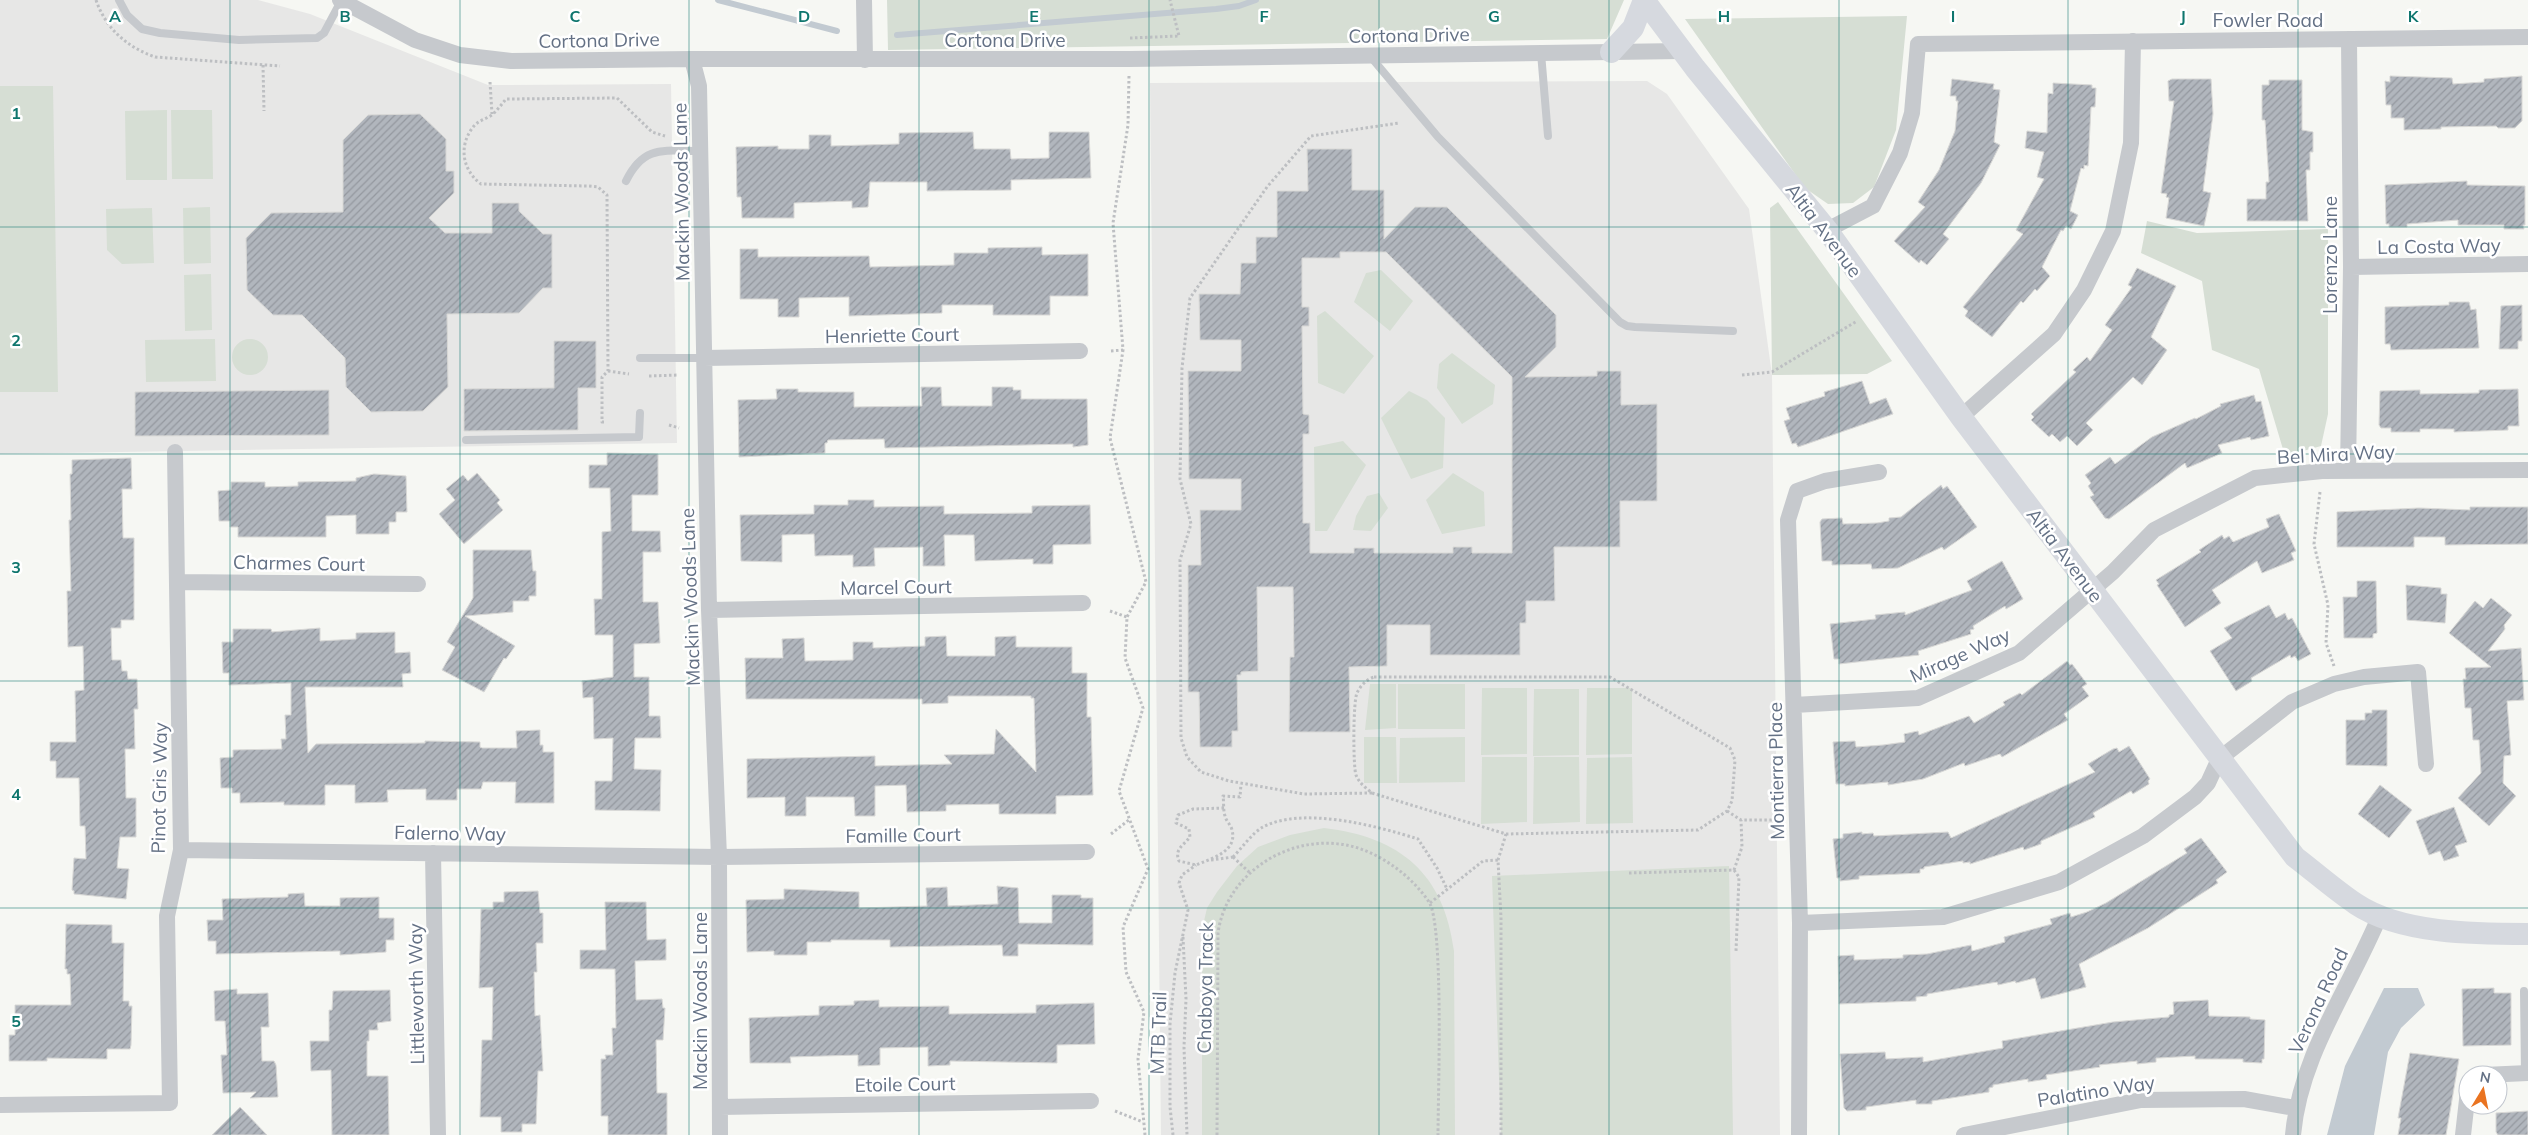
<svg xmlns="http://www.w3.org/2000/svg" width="2528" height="1135" viewBox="0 0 2528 1135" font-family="Mulish,sans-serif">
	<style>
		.built { fill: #e7e7e6 }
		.green { fill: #d6ded4 }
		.water { fill: #c2cad1 }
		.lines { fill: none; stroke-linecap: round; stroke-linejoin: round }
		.stream { stroke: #c2cad1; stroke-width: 6 }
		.building { fill: url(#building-hatch); stroke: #d8d8d6; fill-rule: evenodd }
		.path { stroke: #bdbfc2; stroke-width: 3; stroke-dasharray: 2.5 2.5; stroke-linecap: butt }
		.lane { stroke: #c6c9cd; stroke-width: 8 }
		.street { stroke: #c6c9cd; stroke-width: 16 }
		.secondary { stroke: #d6d9df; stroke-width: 22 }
		.grid { fill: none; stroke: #0f766e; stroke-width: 1; stroke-opacity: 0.55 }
		.labels { text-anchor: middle; stroke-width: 5; stroke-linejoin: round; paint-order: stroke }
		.street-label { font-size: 19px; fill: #647185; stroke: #fff }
		.grid-label { font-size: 16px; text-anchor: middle; font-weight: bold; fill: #0f766e; stroke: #fff; stroke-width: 5; stroke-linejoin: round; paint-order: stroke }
	</style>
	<defs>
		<pattern id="building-hatch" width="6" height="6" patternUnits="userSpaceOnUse" patternTransform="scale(1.25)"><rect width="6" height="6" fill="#b1b6bd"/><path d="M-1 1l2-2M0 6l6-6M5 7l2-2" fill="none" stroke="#94989f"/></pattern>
	</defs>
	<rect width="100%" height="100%" fill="#f6f7f3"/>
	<path class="built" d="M0,0H258L310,14L488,85L671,84L677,443L0,454Z
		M1647,81L1667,94L1749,209L1772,375L1780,1135H1161L1150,83Z"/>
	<path class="green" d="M887,0H1624L1607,39L888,50Z
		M1907,16L1896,130L1874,187L1853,203L1828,204L1805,188L1685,19Z
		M0,86H53L58,392H0Z
		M167,110V180H126L125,111Z
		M171,110H212L213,179H172Z
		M1778,202L1892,361L1867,374L1772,375L1770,208Z
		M210,207L211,263L184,264L183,208Z
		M152,208L154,263L122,264L107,250L106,209Z
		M2147,221L2197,233L2328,229V414L2321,446L2285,456L2259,369L2212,350L2202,281L2141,253Z
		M1381,270L1413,301L1390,331L1354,302L1366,273Z
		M211,274L212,330L185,331L184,275Z
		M1325,311L1374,356L1344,394L1318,383L1317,316Z
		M215,339L216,381L146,382L145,340Z
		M232 357a18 18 0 1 1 36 0a18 18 0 1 1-36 0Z
		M1452,353L1495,385L1493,404L1462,424L1437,388L1439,364Z
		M1409,391L1427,400L1445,418L1443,468L1411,479L1381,418Z
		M1343,441L1366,465L1327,531H1315L1314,447Z
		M1453,473L1484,492L1485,526L1442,534L1426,500Z
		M1379,493L1388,508L1371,531L1353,530L1356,516L1367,496Z
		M1370,684H1396V728L1365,730Z
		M1398,684H1465V729H1398Z
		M1482,688H1527V754L1481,755Z
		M1587,688H1632V754L1586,755Z
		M1534,689H1579V755L1533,756Z
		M1364,737H1396L1397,783H1364Z
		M1465,737V782L1399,783L1400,738Z
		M1482,757H1527V822L1481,824Z
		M1534,757H1579L1580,822L1533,824Z
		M1632,757L1633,823L1586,824L1587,758Z
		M1324,828C1401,837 1444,874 1454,951L1455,1135H1202V930L1207,908L1217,892L1237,866L1258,847L1290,835Z
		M1729,866L1733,1135H1501L1492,876Z"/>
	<path class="water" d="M2384,988H2418L2425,1005L2401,1028L2388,1052L2374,1135H2327L2345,1066Z"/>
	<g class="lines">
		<path class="stream" d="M718,0L837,31
			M897,35L1216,9L1239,6L1256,0"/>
	</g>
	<path class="building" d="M2390,76L2452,78L2453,84L2484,82V79L2522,76V121L2515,128H2498L2496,126L2441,127V129L2404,130V118H2391V105H2386L2385,81L2390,82Z
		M1952,79L1994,84L1993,89L2000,90L1994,142L2000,145L1981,183L1943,234L1949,239L1927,265L1921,260L1919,263L1894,241L1925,207L1918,202L1939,170L1955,131L1958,101H1956V96H1950Z
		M2172,79H2211L2213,114L2203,191L2211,193L2204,226L2166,218L2169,198L2166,197L2167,194L2161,193L2174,101H2169L2168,81Z
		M2269,80H2302V130L2313,132V152H2310V170H2306L2308,221H2247V199H2266V182H2269L2265,120H2262V85H2269Z
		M2053,83L2092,85V88H2096L2095,107H2091L2088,166L2084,165V169L2081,168L2070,211L2078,215L2071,229L2066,226L2063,231L2061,230L2042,267L2050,276L2037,291L2035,289L2023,303L2021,301L1992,337L1965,316L1968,311L1963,307L2023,234L2016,230L2044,179L2037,177L2044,152L2025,148L2027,131L2047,133L2048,93L2053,94Z
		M420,114L446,139V171H454V193L429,218L445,233H492V203H519V211L543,234H552V288H543L519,313L447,314L448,387L423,411L371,412L346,387L345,358L302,315H273L247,290L246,238L271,213L343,212V140L368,115Z
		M973,132L974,149H1010L1011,159L1049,158V132H1089L1091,178L1011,180V190L927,191V182H870L868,207L852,208V201L794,203V218H742L741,197H737L736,147L778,146V149H809V135H831V146L899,144V133Z
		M1307,149H1352V190H1384V239L1415,207H1447L1556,315V347L1525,377L1597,376V371H1621V405L1657,404V501H1620V547H1554L1555,601H1526V623H1520V655H1430V625H1387V666L1349,667L1350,732H1289L1290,657H1294L1293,587H1257L1258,671L1241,672V675H1237L1238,731H1232V747H1200L1199,692H1188V565H1201L1200,510H1241V479H1189L1188,371H1241V340H1200L1199,294H1240L1241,263H1256V237H1277V191H1308ZM1340,252H1386L1512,377V553H1472V547H1453V553H1374V548H1354V553H1310V523H1303V434H1309V415L1303,414L1302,326H1309V307H1302V258H1340Z
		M2467,181V185L2525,186V225H2523L2524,229H2504V225H2458V220L2407,224V227H2389V224H2386L2385,185Z
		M1042,247V255L1088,254V296H1050V315H993V305H942V313L849,316V297L799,298V317H778V299H740V249H758V257L869,256L870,267L954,265V253H988V248Z
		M2137,268L2176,286L2151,337L2167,350L2142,385L2133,377L2086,423L2093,430L2077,446L2067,436L2060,442L2052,434L2049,437L2031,420L2034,417L2031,414L2076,372L2073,370L2087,357L2090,361L2112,330L2105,325L2132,287L2128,285Z
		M2449,302H2469L2471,310L2476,309L2479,348L2391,350L2390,344H2385V307L2449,305Z
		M2522,305V341H2518V349H2499L2501,306Z
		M554,341H596V388H578V430L464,431V389L554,388Z
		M1862,381L1870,404L1886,398L1893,414L1798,447L1796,443L1792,444L1784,421L1790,419L1786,408L1825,396L1824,392Z
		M921,387H941L942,406H992V387H1013V390H1021V399H1087L1088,445L1073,447V444L885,448L884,439L828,440L827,443H825V453L739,457L738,400L777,399L776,389H798V392H854V407L922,406Z
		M2518,389L2519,426H2508V430L2454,432V429H2420V432H2391V428H2381L2379,425L2380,391L2420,390V394L2479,393V390Z
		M329,390V435L135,436V392Z
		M2254,395L2256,402L2261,401L2269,436L2251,440L2250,437L2218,445L2222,453L2187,468L2185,463L2109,519L2105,518L2090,497L2094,495L2088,486L2091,483L2085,475L2110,457L2115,464L2152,437L2195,418L2196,419L2221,406L2220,404Z
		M607,453L658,454V495H632V531H660L661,552H643V602H658L660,643L634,644V677H649V716H660L661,738H635L634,769L661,770L660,811L595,810V781H612L613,738L594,739L593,697L583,698L582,681L613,677V635H595L594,599H602V532L611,531L610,488H589V465H607Z
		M131,458L132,489H122L123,538H134V620H121V628H111L112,660H121L122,671H127L128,679H137L138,709H134L135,749H125L126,798H136V837H120L117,868L129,869L126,899L74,894V891L72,890L74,858L86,859L85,826H80L79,778H56V761H50V742H76L75,691L84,690L83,646L68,647L67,591H71L69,520H71L70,474H72V460Z
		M477,473L500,500L497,503L503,510L464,544L439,514L455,500L446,489L463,475L468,481Z
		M374,474L406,476L407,512H396V522H389V534H356V515L326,516V537H238V527H230V521H219L218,491L231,490V482H265V487L298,486V482L356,481V478Z
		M1941,485L1943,489L1947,486L1977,527L1944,550L1942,547L1898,568L1872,569L1871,564L1832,565V561H1822L1820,522L1822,519L1842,518L1843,524L1877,523L1889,521V518L1901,517Z
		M848,500H874V507L944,506V514L1032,513V506L1090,505L1091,544L1053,545V564H1033V559L975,561L974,535H944L945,566H923V547L874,548L875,566L853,567V555L815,556L814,534L782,535V562L741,561L740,515L814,514V505H848Z
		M2470,507H2528V544L2445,545V537H2414V547H2337V512L2419,508L2470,510Z
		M2279,514L2296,551L2291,553L2294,560L2262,573L2257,561L2212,590L2221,603L2185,627L2157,585L2159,584L2156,580L2201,552L2199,550L2222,535L2224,539L2229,536L2233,542L2269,527L2266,519Z
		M473,550H531L533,571H536V596H529V601H513V612L465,616L515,646L506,659L504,658L484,692L442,670L455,647L447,642L473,598Z
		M2002,561L2023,599L2006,609L2005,606L1973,626L1974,629L1970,630L1971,634L1918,651L1919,655L1839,664V659H1834L1830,624L1876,619L1875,615L1905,612V615L1972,590L1967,581Z
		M2357,581H2376L2377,633L2373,634V638H2344L2343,597H2357Z
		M2406,585L2441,588V594H2447L2445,623L2407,620Z
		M2491,598L2512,615L2504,625L2505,629L2488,651L2521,648L2524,700L2507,701L2511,755L2504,756L2503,783L2516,796L2489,826L2458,798L2481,773L2479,740H2473L2471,708H2465L2463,679H2466L2465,668L2491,667L2449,633L2475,601L2483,608Z
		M2269,605L2276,618L2285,613L2288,620L2292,618L2311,654L2298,661L2295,656L2291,658L2290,655L2251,678L2252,681L2236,691L2210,651L2232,638L2224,628Z
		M320,628V641L356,639V633L395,632V653L410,652L411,673L402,674L403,687H305L308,753L316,744L425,743V741L480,742V747L482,748H517L516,731L540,730V745H543V752H554V803H515L516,782H483L481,789H457V800H426V789L387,790L388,802L355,803V785H325V805H284V802L240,803V793H232V788H221L220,758L233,757V750L282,749L281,739H286L285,715H291V683L229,685V673H223L222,642H233V629H271L272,632Z
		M946,636L947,656H995V637L1016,636V647H1072V673H1087V717H1091L1093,795L1056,796V814H999V804L946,805V811L907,812L906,785L875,786V816H855L854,797H806V816H785V797L747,798V759L875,756V766L952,764L944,755L994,754L996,729L1036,772L1034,698H1031V696H948V703L922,704V699H746L745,658H783L782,639L804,638L805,661L853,660V642H873V648L925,646V637Z
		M2067,661L2070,665L2072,664L2087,684L2082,687L2089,696L2064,714L2068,720L2002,757L2000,754L1965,766L1964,763L1923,779L1888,785V782L1845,786V784H1836L1833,742L1855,741L1856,747L1883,745L1905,742L1904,734L1918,731L1919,735L1969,716L1974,723L2005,705L2003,702L2020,693L2022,695Z
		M2372,710H2387V766L2346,765V720H2365V713H2372Z
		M2129,746L2150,779L2148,781L2149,784L2133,794L2131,791L2093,813L2095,817L2041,841V844L2024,850L2023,847L1970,864V862L1963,863V861L1924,867V869H1920V873L1859,876V879L1840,881V878H1837L1833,839L1843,838V834L1862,832V834L1873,833L1874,836L1948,832L1951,838L2095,772L2088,764L2113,749L2117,748L2119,752Z
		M2380,785L2412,810L2389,838L2358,814Z
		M2454,807L2467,842L2455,846L2459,856L2444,861L2440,851L2429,855L2416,821Z
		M2201,838L2227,872L2216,880L2218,883L2148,928L2079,964L2086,987L2041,999L2035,978L2016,983L2015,981L1998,985L1997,982L1927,994V996L1916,997V1001L1839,1004L1838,956L1854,955V960L1903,958V955L1927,954L1971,945L1972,951L2005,942L2004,937L2052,924L2050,919L2070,913L2071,917L2087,912L2106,903L2187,853L2184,849Z
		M997,886L1018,888L1019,923H1052V895H1081V898H1093V945L1018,944V956H1003L1002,945L890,947V940H831V942H807V955H774V951L747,952L746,900L784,899V889L859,892V908L927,906L926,888L947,887L948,906L998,904Z
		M538,891L540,913H543V943H536L537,972H534L535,1016L540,1015L543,1071H538L536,1124H522V1132H501V1117H480L482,1040H492L493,987L479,988L481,909H493V902H504V892Z
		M304,893L305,906H340V898L379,897V918H394V940H386V952L340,955V951L216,954V941H208L207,920H223L222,899L288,897V894Z
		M605,902H646L647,940L666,939V960L635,961L636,1000L662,999L663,1008H665L663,1040H656L657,1093H667V1135H608V1116H601V1059H606L605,1055H613L612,1028H616L615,969H580V950H606Z
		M66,924L112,925V943H124L123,1001H129V1006H132L131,1045L130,1049H107V1059L47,1058V1061H9V1035H15V1005H71L70,974H67V969H65Z
		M2494,988V993H2511V1045L2463,1046L2462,989Z
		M237,989V994L268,993L269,1027H261L262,1061H274L276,1065L278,1097L250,1098L256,1092L223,1093L221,1055H227L225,1021H215L214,991Z
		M390,990L391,1021L377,1023L378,1030H369V1041H367V1076H388L389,1135H332L331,1070L311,1071L310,1041H329V1010H332L333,991Z
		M879,1000V1007L949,1006V1014L1036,1013V1005L1094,1003L1095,1044L1057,1045V1063L950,1061V1065L928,1066V1047L880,1048V1065L858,1066V1055L790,1057L791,1063H750L749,1018L819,1015V1006L854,1005V1001Z
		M2208,1000L2209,1016L2250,1017V1019L2265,1020L2264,1059H2262V1063L2243,1062V1059H2195V1056L2158,1058H2156V1062L2137,1064V1061L2099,1065L2100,1067L2046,1075L2047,1079L2028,1082V1079L1993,1085V1087L1989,1088V1092L1932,1101V1104H1916V1100L1866,1107V1110L1847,1111L1844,1108L1840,1054L1885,1052L1886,1059L1923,1057V1062L2003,1048L2002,1041L2113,1022L2169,1017V1015L2174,1014L2173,1002Z
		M2410,1053L2459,1059L2446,1135H2398L2401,1118H2398Z
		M240,1107L267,1135H212Z
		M2528,1111V1135H2498L2496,1132V1113Z"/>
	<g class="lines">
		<path class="path" d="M96,0C106,29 127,47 155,57L280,66
			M1130,38L1179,36L1170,0
			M263,65L264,111
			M1129,76L1128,125L1113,223L1123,350L1110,438L1146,582L1127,617L1125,658L1143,708L1119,791L1148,869L1123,927L1126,972L1144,1012L1138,1059L1145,1135
			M490,82L492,114
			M1111,351L1123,350
			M608,371L629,374
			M1742,375L1772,372L1857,321
			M649,376L679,375
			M604,422H602V377L608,371L607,195L598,187L588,186L481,184C462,170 458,145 474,126C479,120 487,119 493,114C498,109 502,104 506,99L617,98L652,132L665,136
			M669,425L679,428
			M2320,492L2314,544L2328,605L2326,643L2334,666
			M1110,611L1127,617
			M1374,677H1610L1730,748L1735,760L1732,801L1727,811L1698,830L1506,834L1372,793C1366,788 1359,783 1356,775C1353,767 1353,701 1357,693C1360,686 1367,679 1374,677Z
			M1372,793L1304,794L1229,781L1201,772L1187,757L1181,738L1180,560L1191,524L1180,479L1182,368L1190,298L1267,187L1311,136L1399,123
			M1224,808L1193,809L1178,815L1176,823L1189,829L1190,837C1184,845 1174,849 1179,861L1196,865C1210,859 1238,852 1232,830C1231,825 1226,821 1225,816C1223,810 1224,802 1223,796L1240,797L1241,784
			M1727,811L1741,820H1773
			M1111,834L1130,819
			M1233,857C1242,848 1252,833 1263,827C1303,806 1377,826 1418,839L1437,868L1447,889
			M1233,857L1249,872
			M1211,860L1233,857
			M1734,870L1739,877L1736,951
			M1629,873L1734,870L1742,847L1741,820
			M1430,903L1483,861L1498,860
			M1183,937L1186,999L1184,1047L1187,1135
			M1115,1111L1143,1122
			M1173,1135L1170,1107V1024L1175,973L1188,910L1179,883L1182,875L1196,865
			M1217,1135L1218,933C1226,874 1288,834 1346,845C1378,851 1411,875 1429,902C1444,925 1438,1096 1438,1135
			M1501,1135V918L1498,860L1506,834"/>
		<path class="lane" d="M119,0L127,15L142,29L160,33L239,40L317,38L324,33L341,1
			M1541,53L1548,136
			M1370,56L1438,137L1620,322L1627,326L1635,327L1733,331
			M626,181C644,144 665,151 700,151
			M640,358H704
			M466,440L639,437L640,413
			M2524,991L2525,1073"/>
		<path class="street" d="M340,0L415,40L460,55L511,61L692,59H1129L1682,51
			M864,0L865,60
			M692,59L699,86L709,610L719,857L720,1135
			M1827,230L1873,206L1900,153L1912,113L1918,44L2528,37
			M2351,267L2528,264
			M704,358L1080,351
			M1961,417L2054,334L2084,290L2113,231L2131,143L2133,41
			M2348,471L2351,267L2349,39
			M179,582L418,584
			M709,610L1083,603
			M1794,705L1918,698L2019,653L2113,572L2154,530L2255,478L2322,471L2528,470
			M181,850L719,857L1087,852
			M433,853L438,1135
			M1800,923L1943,917L2059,882L2143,836L2195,797L2208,783L2219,759L2292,702L2334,684L2364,677L2418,672L2426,764
			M2484,1075L2528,1073
			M0,1105L170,1103L167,916L181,850L175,452
			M720,1107L1091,1101
			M1799,1135L1800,923L1788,520L1797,491L1825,481L1879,472
			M1964,1135L2141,1100L2244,1099L2295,1108
			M2293,1135C2300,1055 2350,988 2380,915
			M2463,1135L2468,1091"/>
		<path class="secondary" d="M1644,0L1695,68L1827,230L1961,417L2295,857C2316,873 2335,890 2356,904C2401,934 2476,934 2528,934
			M1611,52L1633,28L1644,0"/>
	</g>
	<path class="grid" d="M230,0V1135M460,0V1135M689,0V1135M919,0V1135M1149,0V1135M1379,0V1135M1609,0V1135M1839,0V1135M2068,0V1135M2298,0V1135M0,227H2528M0,454H2528M0,681H2528M0,908H2528"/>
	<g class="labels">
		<g class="street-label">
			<text x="2268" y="27">Fowler Road</text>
			<text transform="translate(1409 35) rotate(-1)" y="7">Cortona Drive</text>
			<text transform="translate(599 40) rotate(-1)" y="7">Cortona Drive</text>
			<text x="1005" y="47">Cortona Drive</text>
			<text transform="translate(681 192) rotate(-91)" y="7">Mackin Woods Lane</text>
			<text transform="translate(1824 230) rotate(53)" y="7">Altia Avenue</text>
			<text transform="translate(2439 246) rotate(-1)" y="7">La Costa Way</text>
			<text transform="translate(2330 255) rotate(-90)" y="7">Lorenzo Lane</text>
			<text transform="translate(892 335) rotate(-1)" y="7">Henriette Court</text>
			<text transform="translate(2336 454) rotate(-3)" y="7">Bel Mira Way</text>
			<text transform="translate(2065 555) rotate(53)" y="7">Altia Avenue</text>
			<text transform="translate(299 563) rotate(1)" y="7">Charmes Court</text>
			<text transform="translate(896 587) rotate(-1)" y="7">Marcel Court</text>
			<text transform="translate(690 597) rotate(-92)" y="7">Mackin Woods Lane</text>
			<text transform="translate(1960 655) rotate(-24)" y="7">Mirage Way</text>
			<text transform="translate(1776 771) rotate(-91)" y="7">Montierra Place</text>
			<text transform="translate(159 788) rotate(-89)" y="7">Pinot Gris Way</text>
			<text transform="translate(450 833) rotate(1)" y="7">Falerno Way</text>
			<text transform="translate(903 835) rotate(-1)" y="7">Famille Court</text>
			<text transform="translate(1205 988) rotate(-89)" y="7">Chaboya Track</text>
			<text transform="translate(416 994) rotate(-91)" y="7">Littleworth Way</text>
			<text transform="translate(700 1001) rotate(-90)" y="7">Mackin Woods Lane</text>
			<text transform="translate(2318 1001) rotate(-65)" y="7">Verona Road</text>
			<text transform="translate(1158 1033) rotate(-88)" y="7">MTB Trail</text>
			<text transform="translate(905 1084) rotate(-1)" y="7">Etoile Court</text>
			<text transform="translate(2096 1091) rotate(-9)" y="7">Palatino Way</text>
		</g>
	</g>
	<g class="grid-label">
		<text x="115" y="22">A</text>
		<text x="345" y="22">B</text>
		<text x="575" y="22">C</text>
		<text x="804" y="22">D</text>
		<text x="1034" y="22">E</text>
		<text x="1264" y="22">F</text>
		<text x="1494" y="22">G</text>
		<text x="1724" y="22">H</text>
		<text x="1953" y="22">I</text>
		<text x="2183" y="22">J</text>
		<text x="2413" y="22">K</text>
		<text x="16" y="119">1</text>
		<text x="16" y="346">2</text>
		<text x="16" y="573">3</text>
		<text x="16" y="800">4</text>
		<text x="16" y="1027">5</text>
	</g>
	<g transform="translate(2483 1090) rotate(10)"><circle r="24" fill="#ffffff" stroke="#c1c6ce"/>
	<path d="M0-4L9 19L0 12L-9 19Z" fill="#ea7320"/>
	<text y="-8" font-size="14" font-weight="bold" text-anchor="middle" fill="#647185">N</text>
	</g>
</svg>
